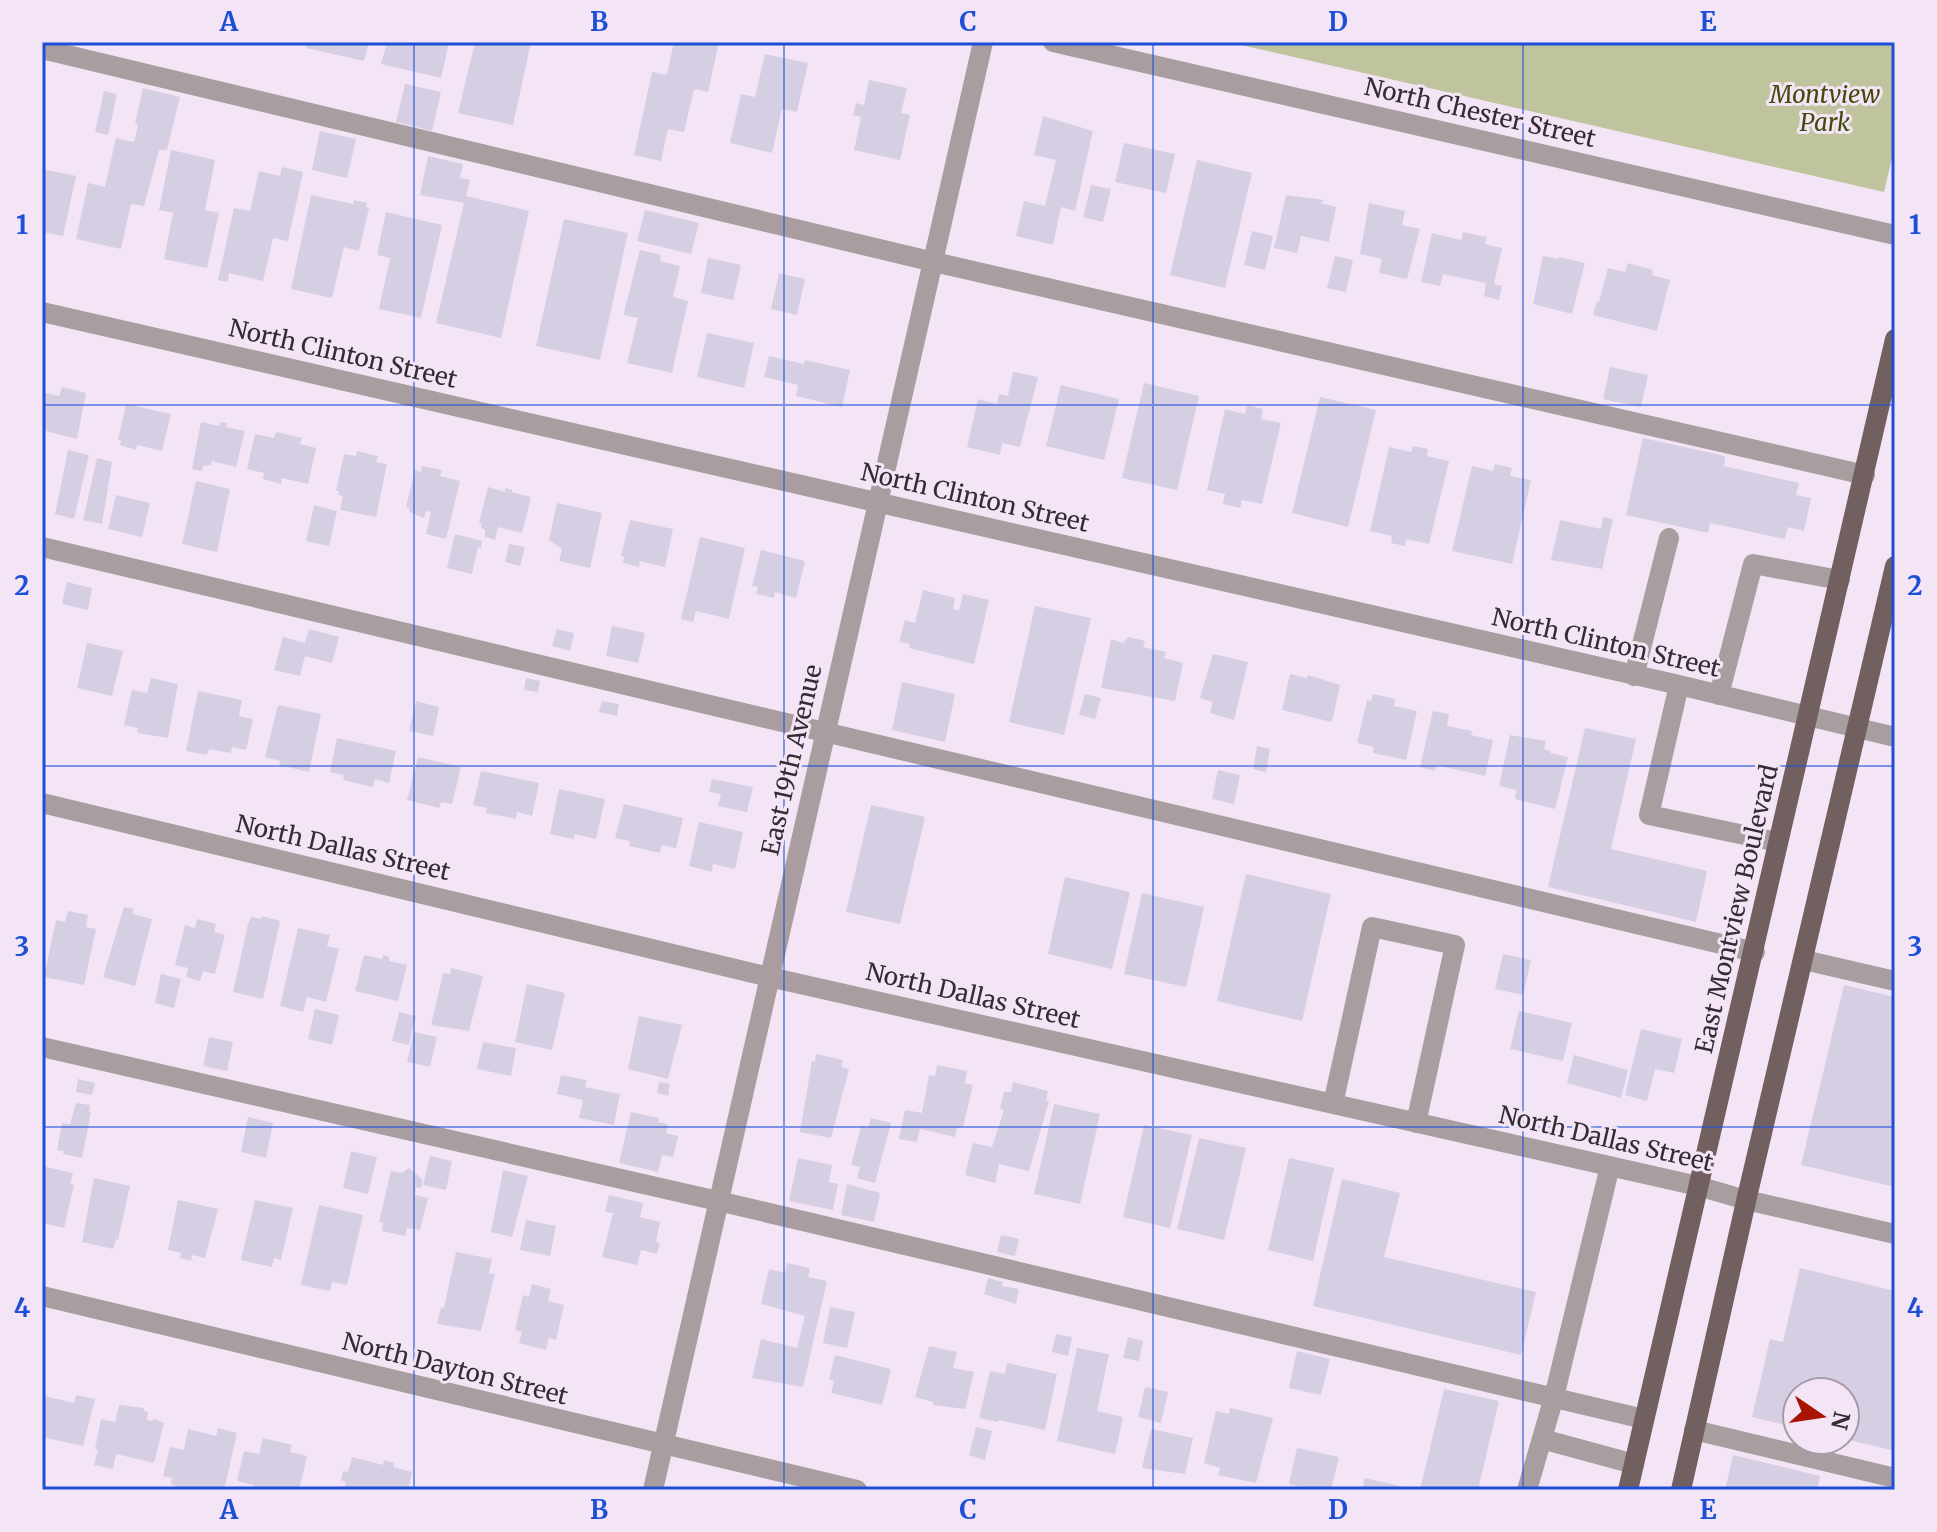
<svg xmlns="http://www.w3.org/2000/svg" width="1937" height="1532" viewBox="0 0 1937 1532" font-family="Merriweather,serif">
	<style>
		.green { fill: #bfc49e }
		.building { fill: #d6cee2 }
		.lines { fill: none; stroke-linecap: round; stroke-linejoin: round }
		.minor { stroke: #a99e9f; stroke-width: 20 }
		.major { stroke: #726061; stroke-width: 20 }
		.grid { fill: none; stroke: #1d4ed8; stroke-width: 2; stroke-opacity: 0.55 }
		.labels { text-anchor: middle; stroke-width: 6; stroke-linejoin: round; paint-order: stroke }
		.park-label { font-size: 24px; font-style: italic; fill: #44480b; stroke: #f4e5f6 }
		.street-label { font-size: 24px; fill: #322c33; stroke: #f4e5f6 }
		.neatline { fill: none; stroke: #1d4ed8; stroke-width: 3 }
		.grid-label { font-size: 26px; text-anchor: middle; font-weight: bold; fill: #1d4ed8 }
	</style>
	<rect width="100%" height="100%" fill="#f4e5f6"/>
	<path class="green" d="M1228,42H1895V145L1884,192Z"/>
	<path class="building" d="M307,42H369L364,61L306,48Z
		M387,42H449L441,78L381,64Z
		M475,42H531L513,125L458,113Z
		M674,42H719L708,92L694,89L684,132L668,129L661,161L634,155L652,72L667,75Z
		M765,54L808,63L797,112L782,109L772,153L730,143L741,94L755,97Z
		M869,80L907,88L901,113L910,115L900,160L854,150L861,117L853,115L856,103L864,105Z
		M405,84L441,92L432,131L396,122Z
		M143,88L180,97L167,150H159L144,206L131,204L121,249L76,239L88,183L105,187L116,138L134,142L138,125L135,124Z
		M104,91L117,94L108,135L95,132Z
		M1043,116L1093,131L1075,211L1061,207L1053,245L1016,236L1024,201L1045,206L1056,160L1034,155Z
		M320,131L356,139L347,178L312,170Z
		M1124,143L1175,154L1166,193L1115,182Z
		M171,150L215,160L205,210L219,213L207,268L164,259L173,213L159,210Z
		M428,156L463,164L460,178L470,180L466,196L529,211L501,338L436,323L464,203L420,195Z
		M1197,160L1252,173L1225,288L1170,275Z
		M282,167L303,172L288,241L273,238L263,281L229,273L228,282L218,280L234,208L250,211L259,171L280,176Z
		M42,169L76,176L63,236L42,232Z
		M1091,185L1111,189L1103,222L1083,217Z
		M311,195L353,204L354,200L367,203L366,207L369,208L359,251L344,247L332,298L291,289Z
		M1286,195L1324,200L1321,203L1336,207L1329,242L1301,236L1297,253L1274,248Z
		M1369,203L1405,211L1402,225L1420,229L1407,279L1379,273L1382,259L1360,254Z
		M645,210L699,223L691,254L637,241Z
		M386,212L442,225L421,318L379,309L390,258L377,255Z
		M564,219L628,233L600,360L536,346Z
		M1252,231L1273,236L1265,270L1244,265Z
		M1463,232L1487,237L1485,244L1502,248L1494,284L1502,286L1499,300L1484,296L1486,283L1443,274L1440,286L1421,282L1432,233L1461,240Z
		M640,250L661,255L660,261L680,266L673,297L688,301L672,373L627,363L638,318L624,315L625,308Z
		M1335,256L1353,260L1346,292L1327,288Z
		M1543,256L1558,259V257L1585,263L1572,314L1533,304Z
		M708,258L741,265L733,300L701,293Z
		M1628,263L1653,270L1652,275L1670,280L1657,331L1593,315L1597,301L1599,302L1608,268L1625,272Z
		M779,273L805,279L797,315L771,309Z
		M707,333L754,343L744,388L697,377Z
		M769,356L804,364L805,360L850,370L842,407L796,396L798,385L764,377Z
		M1610,367L1648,375L1641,407L1603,399Z
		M1013,372L1038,377L1020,447L1002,443L1000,455L967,447L978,399L997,404L999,394L1008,396Z
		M1144,383L1199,396L1177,490L1122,478Z
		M1061,385L1119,399L1104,460L1046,446Z
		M62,387L86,393L77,439L42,430V392L59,396Z
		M1320,397L1376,410L1348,527L1292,513Z
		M126,404L171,414L162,451L137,445L136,450L120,445L121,440H118Z
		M1247,405L1263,409L1261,419L1281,423L1262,504L1242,500L1240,508L1223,504L1225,494L1207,490L1225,409L1245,414Z
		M201,422L219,426L220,422L227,423L226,427L245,431L236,467L212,461L211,465L203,466L202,471L192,469Z
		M276,432L302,438L300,444L316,448L308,484L282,478L281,484L263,479L264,473L247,469L255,434L274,438Z
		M1643,438L1725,456L1724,466L1799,483L1796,495L1811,498L1804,531L1788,527L1785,539L1710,523L1708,533L1626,515Z
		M1413,446L1428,449L1427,456L1449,461L1429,544L1406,539L1405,546L1391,543L1392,536L1370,531L1389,447L1411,452Z
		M68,450L89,455L74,519L55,514Z
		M357,451L378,456L376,462L387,464L376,517L340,510L343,496L338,495L339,491H336L344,454L356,456Z
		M97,458L112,462L102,524L83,520Z
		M1495,464L1512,468L1510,476L1531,480L1512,564L1452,551L1472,466L1493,471Z
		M422,466L442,470L440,476L460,481L446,539L426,534L431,512L426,511L424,518L409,512L410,508L406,507L415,470L421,472Z
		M196,481L230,489L217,552L182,544Z
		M488,487L505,492V488L512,490V492L531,497L522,533L498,527L495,540L485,537V530L481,528L482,524L479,523Z
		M116,495L150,503L142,537L108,529Z
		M557,503L602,513L590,568L559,561L562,549L549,540Z
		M314,505L337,511L329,546L306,541Z
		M1603,517L1613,519L1602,569L1551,560L1560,520L1601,529Z
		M630,520L673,529L665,567L640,561L639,567L623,563L624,557L621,556Z
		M455,534L482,541L481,548L478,547L472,574L447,568Z
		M700,537L745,548L729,619L696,611L693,622L681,619Z
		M509,544L525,547L520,566L505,562Z
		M761,550L805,561L796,598L775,592L774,598L756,594L758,587L752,586Z
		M67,582L92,588L88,610L62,604Z
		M923,590L955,598L953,609L959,610L963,594L989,600L974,664L909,648L910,644L899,642L905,620L915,623Z
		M1035,606L1091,618L1064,735L1009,722Z
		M612,626L645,633L638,663L606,656Z
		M309,629L339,637L332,663L305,656L300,676L274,670L283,637L305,643Z
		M557,629L574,633L570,651L552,646Z
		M1128,637L1145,641L1143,647L1166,652L1164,658L1183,663L1175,701L1101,688L1111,639L1123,643Z
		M87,643L123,651L112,696L77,688Z
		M1213,654L1248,662L1234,720L1210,713L1213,702L1200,698Z
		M1290,674L1307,678L1308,675L1340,685L1332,722L1282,710Z
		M151,678L178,684L168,738L137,733L138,728L124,725L132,690L147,693Z
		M526,678L540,681L538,692L524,690Z
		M902,682L955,694L945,742L892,730Z
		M198,691L242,700L239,716L253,719L246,750L232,747L231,753L209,749L207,755L186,751Z
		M1085,694L1101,698L1095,719L1079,715Z
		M1373,694L1395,699L1394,706L1417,711L1406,760L1373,753L1374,747L1357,743L1367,700L1371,701Z
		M416,701L439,707L433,736L409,731Z
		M602,701L619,704L617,716L599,712Z
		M278,705L321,714L309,772L279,765L280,761L265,757Z
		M1433,711L1449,714L1447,726L1472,731L1471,735L1493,740L1485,776L1436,765L1435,771L1420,767Z
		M1585,728L1636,739L1611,849L1707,871L1696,922L1548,887Z
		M1510,735L1546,741L1544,749L1551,751L1550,753L1568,757L1555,809L1515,799L1516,790L1499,786Z
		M337,738L396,751L389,783L375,779L373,787L343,780L344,775L330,772Z
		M1257,746L1270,749L1266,772L1253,769Z
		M418,757L461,767L452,804L441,802L439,808L407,800Z
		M1218,770L1240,775L1234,804L1212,799Z
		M481,771L539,783L532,816L517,812L516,819L486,813L487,808L473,805Z
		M712,779L753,787L747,812L718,806L721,794L709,792Z
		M559,789L605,799L596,839L575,834L573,839L550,834Z
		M624,804L683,818L676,848L661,845L660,853L629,846L630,841L615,838Z
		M871,805L925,817L900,924L846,912Z
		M699,822L743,832L735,869L713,864L712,872L689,866Z
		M1246,874L1331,894L1302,1021L1217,1001Z
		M1065,877L1130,892L1112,969L1048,954Z
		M1142,893L1204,907L1186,987L1124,974Z
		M124,907L134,909L132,914L152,919L135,986L103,977Z
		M68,911L88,915L86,927L96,929L84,985L44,977L56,920L65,922Z
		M262,916L280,921L263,999L233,992L248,924L251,917L261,919Z
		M197,919L216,924L214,932L225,935L215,974L203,971L200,981L186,977L188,968L175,965L185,925L195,928Z
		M298,928L330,935L327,946L339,949L326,1002L307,997L303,1012L280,1006Z
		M1503,954L1531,960L1523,995L1495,989Z
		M364,955L382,959L383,955L389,957V961L407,965L398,1001L355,991Z
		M451,968L483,976L469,1031L431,1025L443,973L450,974Z
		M161,974L181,979L174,1008L155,1003Z
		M527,984L565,993L552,1050L515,1042Z
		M1844,985L1895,997V1187L1801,1165Z
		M315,1009L339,1015L332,1045L308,1039Z
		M1519,1011L1572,1023L1563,1061L1510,1049Z
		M399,1012L416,1016L409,1045L392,1041Z
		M639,1016L682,1025L668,1079L628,1069Z
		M1641,1029L1682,1039L1674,1073L1655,1069L1647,1101L1625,1095Z
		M414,1032L437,1037L430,1067L407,1062Z
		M209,1037L233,1042L227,1071L203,1066Z
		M483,1042L516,1048L511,1076L477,1069Z
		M816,1054L843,1060L841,1067L849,1069L831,1138L800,1132L812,1061L815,1062Z
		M1574,1055L1628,1070L1621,1098L1567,1083Z
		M937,1065L967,1071L965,1083L973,1085L963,1127H957L955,1137L920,1129L917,1142L899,1139L905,1110L922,1113L929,1075L935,1076Z
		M561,1075L587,1080L585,1087L620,1094L614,1125L579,1118L583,1100L557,1094Z
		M78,1079L95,1083L92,1095L76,1092Z
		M659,1082L670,1084L668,1096L657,1093Z
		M1013,1082L1048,1091L1046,1101H1049L1029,1171L999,1164L995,1183L965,1175L973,1143L992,1147L1004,1110L1000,1109L1004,1092H1011Z
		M76,1103L90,1105L89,1112H91L82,1158L63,1154L64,1151L57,1150L62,1123L70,1124Z
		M1054,1104L1100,1114L1080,1204L1034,1194Z
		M631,1112L659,1118L658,1122L668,1124L666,1133L678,1136L673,1157L662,1155L658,1172L619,1163Z
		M248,1117L273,1123L266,1158L241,1152Z
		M871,1118L891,1123L875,1183L857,1178L860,1167L851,1165L861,1126L868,1128Z
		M1144,1125L1192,1135L1170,1228L1123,1217Z
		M1199,1138L1246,1148L1224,1240L1177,1229Z
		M351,1151L377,1157L368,1194L343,1188Z
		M430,1156L452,1161L446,1190L423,1185Z
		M798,1158L832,1165L829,1182L838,1184L833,1210L789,1201Z
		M1289,1158L1334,1168L1313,1261L1268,1250Z
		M42,1166L73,1173L70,1184L74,1185L64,1228L42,1223Z
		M409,1168L423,1180L421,1188L416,1187L415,1195L428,1198L420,1230L407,1228L405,1236L382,1231L383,1223L379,1222L391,1171L402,1173Z
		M503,1170L528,1176L512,1237L491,1232Z
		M94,1178L130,1186L118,1240L116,1239L113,1249L82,1242Z
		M1342,1179L1400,1193L1384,1257L1536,1292L1521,1355L1313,1306Z
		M847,1184L880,1193L874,1222L841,1215Z
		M609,1195L643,1203L640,1217L660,1222L656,1242L660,1243L657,1254L641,1250L637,1265L602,1257L613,1213L605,1212Z
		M178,1200L218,1209L205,1258L192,1255L191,1261L180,1258L181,1253L168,1250Z
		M255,1200L293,1208L281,1260L274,1258L272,1267L241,1260Z
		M319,1205L363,1215L347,1285L332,1282L330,1291L301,1285Z
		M526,1220L556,1226L550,1256L520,1250Z
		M1001,1235L1019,1239L1015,1256L997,1252Z
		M456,1252L492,1259L489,1273L495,1274L481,1331L437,1324L441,1307L444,1308Z
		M787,1263L810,1268L808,1277L827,1281L803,1387L752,1378L761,1339L797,1348L805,1316L761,1304L769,1269L785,1273Z
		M1800,1268L1895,1291V1451L1845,1439V1392H1797V1428L1752,1417L1770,1339L1783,1342Z
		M988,1278L1003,1282L1002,1286L1019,1289L1016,1304L984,1294Z
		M532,1284L551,1289L548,1301L564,1305L556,1340L549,1338L546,1350L519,1343L522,1332L515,1330L523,1295L529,1297Z
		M830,1307L855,1312L847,1348L823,1343Z
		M1056,1334L1072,1337L1068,1356L1052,1352Z
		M1128,1337L1143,1341L1139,1361L1123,1358Z
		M929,1346L957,1352L953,1368L974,1372L965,1409L933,1405V1402L915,1397Z
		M1077,1348L1109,1354L1097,1411L1123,1417L1115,1454L1057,1441Z
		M1297,1351L1330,1359L1321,1395L1289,1388Z
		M835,1355L891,1369L882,1405L831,1393L834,1381L829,1380Z
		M1007,1363L1057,1374L1045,1430L998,1420V1422L979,1418L990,1371L1005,1374Z
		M1145,1387L1168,1392L1161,1423L1138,1417Z
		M1444,1389L1499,1401L1478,1490H1420Z
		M76,1395L95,1399L83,1446L42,1437V1411L45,1396L74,1403Z
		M119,1405L144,1408V1411L148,1412L147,1420L153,1421V1418L164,1423L154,1463L116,1454L113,1469L94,1465L98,1450L95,1449L101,1419L115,1422Z
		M1230,1408L1273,1418L1256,1483L1218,1475L1220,1468L1204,1463L1216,1411L1229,1414Z
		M976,1427L992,1431L985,1460L969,1455Z
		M218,1428L237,1433L224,1490H175L176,1486L171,1484L172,1478L163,1476L170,1447L184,1450L188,1429L216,1436Z
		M1151,1429L1193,1438L1185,1474L1142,1468Z
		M263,1438L292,1445L290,1452L307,1456L299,1490H253L254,1485L237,1481L244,1451L259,1454Z
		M1297,1448L1339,1457L1331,1490H1305L1306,1488L1289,1484Z
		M1733,1455L1820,1476L1817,1490H1725Z
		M352,1457L383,1465L384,1460L394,1463L393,1467L412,1472L408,1490H344L346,1482L341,1480L343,1471L348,1472Z
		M1365,1478L1412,1489V1490H1362Z"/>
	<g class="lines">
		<path class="minor" d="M1053,42L1895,235
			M42,49L934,262L1865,475
			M42,312L1679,685L1895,737
			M42,547L1755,952
			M1634,676L1669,538
			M1679,685L1649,815L1778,842
			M1719,695L1753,564L1840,580
			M42,803L769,977L1698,1186L1746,1200L1895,1234
			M1804,960L1895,981
			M42,1047L718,1201L1644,1419
			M1333,1104L1372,927L1455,945L1416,1123
			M42,1296L857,1490
			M1694,1430L1895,1478
			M1542,1439L1634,1464
			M653,1490L983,42
			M1527,1490L1554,1397L1610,1166"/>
		<path class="major" d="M1628,1490L1895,339
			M1681,1490L1747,1197L1895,566"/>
	</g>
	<path class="grid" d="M414,42V1490M784,42V1490M1153,42V1490M1523,42V1490M42,405H1895M42,766H1895M42,1127H1895"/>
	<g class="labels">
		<g class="park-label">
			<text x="1825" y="103">Montview<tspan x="1825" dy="28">Park</tspan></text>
		</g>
		<g class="street-label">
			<text transform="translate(1480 113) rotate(13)" y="8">North Chester Street</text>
			<text transform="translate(343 354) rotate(13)" y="8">North Clinton Street</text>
			<text transform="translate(975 498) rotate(13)" y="8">North Clinton Street</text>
			<text transform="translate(1606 643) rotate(13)" y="8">North Clinton Street</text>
			<text transform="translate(792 760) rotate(-77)" y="8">East 19th Avenue</text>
			<text transform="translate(343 848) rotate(13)" y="8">North Dallas Street</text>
			<text transform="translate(1737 909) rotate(-77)" y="8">East Montview Boulevard</text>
			<text transform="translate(973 996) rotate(13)" y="8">North Dallas Street</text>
			<text transform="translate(1606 1139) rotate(13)" y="8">North Dallas Street</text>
			<text transform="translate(455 1369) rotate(14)" y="8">North Dayton Street</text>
		</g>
	</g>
	<rect width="1937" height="1532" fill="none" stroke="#f4e5f6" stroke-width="88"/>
	<g transform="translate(1821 1416) rotate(103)"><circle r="38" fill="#f4e5f6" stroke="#a69ba8" stroke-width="2"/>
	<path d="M0-6L14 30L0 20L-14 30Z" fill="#a71502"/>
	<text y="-12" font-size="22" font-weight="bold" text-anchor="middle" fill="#322c33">N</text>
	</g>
	<rect x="44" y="44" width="1849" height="1444" class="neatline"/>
	<g class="grid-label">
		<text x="229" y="31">A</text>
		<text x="599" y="31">B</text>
		<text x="968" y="31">C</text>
		<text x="1338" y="31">D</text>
		<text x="1708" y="31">E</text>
		<text x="22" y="234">1</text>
		<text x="1915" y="234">1</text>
		<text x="22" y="595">2</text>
		<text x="1915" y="595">2</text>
		<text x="22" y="956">3</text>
		<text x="1915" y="956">3</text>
		<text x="22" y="1317">4</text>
		<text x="1915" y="1317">4</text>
		<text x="229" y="1519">A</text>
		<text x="599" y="1519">B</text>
		<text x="968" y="1519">C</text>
		<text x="1338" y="1519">D</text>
		<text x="1708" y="1519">E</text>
	</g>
</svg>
